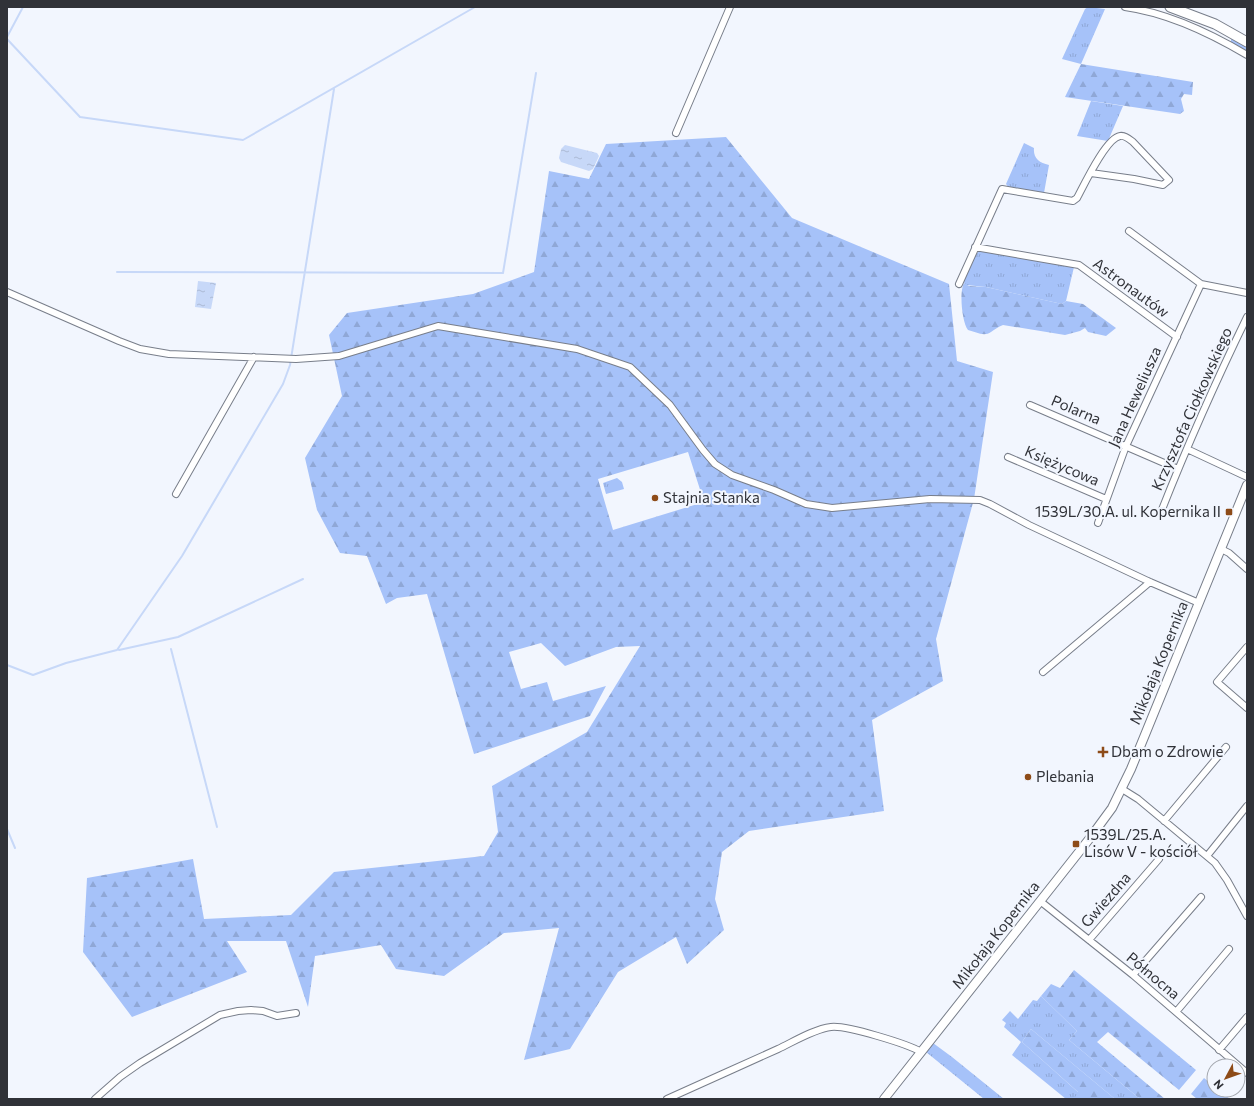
<svg xmlns="http://www.w3.org/2000/svg" width="1254" height="1106" viewBox="0 0 1254 1106" font-family="Commissioner,sans-serif">
	<style>
		.grass { fill: url(#grass-tufts) }
		.forest { fill: url(#forest-firs); fill-rule: evenodd }
		.water { fill: url(#water-ripples) }
		.lines { fill: none; stroke-linecap: round; stroke-linejoin: round }
		.stream { stroke: #c7d8f8; stroke-width: 2 }
		.minor-casing { stroke: #787e8a; stroke-width: 8 }
		.tertiary-casing { stroke: #787e8a; stroke-width: 10 }
		.secondary-casing { stroke: #787e8a; stroke-width: 11 }
		.minor { stroke: #fff; stroke-width: 6 }
		.tertiary { stroke: #fff; stroke-width: 8 }
		.secondary { stroke: #fff; stroke-width: 9 }
		.poi-dot { fill: #8d4b18; stroke: #f2f6fe; stroke-width: 1.5 }
		.labels { text-anchor: middle; stroke-width: 4; stroke-linejoin: round; paint-order: stroke }
		.street-label { font-size: 15px; fill: #303238; stroke: #f2f6fe }
		.poi-label { font-size: 15px; fill: #303238; stroke: #f2f6fe; text-anchor: start }
	</style>
	<defs>
		<pattern id="grass-tufts" width="24" height="20" patternUnits="userSpaceOnUse"><rect width="24" height="20" fill="#a6c2f9"/><path d="M3 7l-1-3M5 7V3M7 7l1-3M15 17l-1-3M17 17v-4M19 17l1-3" fill="none" stroke="#8fa7d6"/></pattern>
		<pattern id="forest-firs" width="22" height="20" patternUnits="userSpaceOnUse"><rect width="22" height="20" fill="#a6c2f9"/><path d="M5 1l3.5 6h-7zM16 11l3.5 6h-7z" fill="#8fa7d6"/></pattern>
		<pattern id="water-ripples" width="26" height="14" patternUnits="userSpaceOnUse"><rect width="26" height="14" fill="#c7d8f8"/><path d="M2 4q2-2 4 0t4 0M15 11q2-2 4 0t4 0" fill="none" stroke="#abbad5"/></pattern>
	</defs>
	<rect width="100%" height="100%" fill="#f2f6fe"/>
	<path class="grass" d="M1088,7L1105,9L1081,64L1062,59L1085,9Z
		M1231,37L1247,46V52L1231,43Z
		M1091,101L1123,106L1108,141L1077,136Z
		M1024,143L1034,148C1033,158 1039,163 1049,165L1044,193L1009,188L1006,184Z
		M980,251L1074,267L1066,301L1062,304L986,287L966,285L963,281C967,272 971,256 980,251Z
		M617,478L622,482L624,489L606,494L603,483Z
		M1041,996L1077,1031L1069,1040L1140,1099H1115L1031,1029L1022,1042L1079,1093L1074,1099H1066L1012,1055L1021,1042L1004,1027L1006,1023L1002,1020L1010,1011L1018,1019L1033,1000L1037,1001Z
		M933,1043L952,1057L1004,1099H984L926,1052Z"/>
	<path class="forest" d="M1081,64L1193,82L1192,95L1184,94L1181,99L1184,111L1180,114L1065,97Z
		M726,137L792,218L949,284L957,361L993,372L974,499L936,639L943,681L872,720L884,811L749,831L722,852L715,899L724,930L687,964L676,937L618,972L570,1049L524,1060L559,928L504,933L444,976L396,969L381,945L315,956L308,1007L286,941H227L247,972L132,1017L83,952L87,878L193,859L204,919L291,915L334,872L484,856L498,832L492,786L587,732L640,646L616,647L565,666L541,643L509,652L521,689L547,682L553,701L606,686L590,716L474,754L427,594L397,598L386,604L367,556L340,553L317,510L305,458L342,396L329,335L347,313L473,294L534,272L549,171L589,179L606,144ZM688,452L704,502L613,530L598,479Z
		M964,283L969,286L986,287L1062,304L1066,301L1083,304L1116,328L1106,336L1088,332L1085,328L1080,331L1065,335L1003,325C998,327 995,329 991,332C984,337 976,332 968,330C962,322 959,292 964,283Z
		M1074,970L1196,1070L1179,1090L1108,1032L1097,1042L1165,1099H1140L1069,1040L1077,1031L1041,996L1051,984L1060,988Z
		M1031,1029L1115,1099H1074L1078,1092L1022,1042Z
		M1204,1078L1214,1086V1090H1219L1230,1099H1197L1191,1094Z"/>
	<path class="water" d="M565,145L597,153L599,156L593,169L589,171L561,162L559,158L561,149Z
		M198,281L216,283L211,309L195,307Z"/>
	<g class="lines">
		<path class="stream" d="M7,37L23,7
			M7,39L80,117L243,140L475,7
			M117,272L503,273L536,73
			M171,649L217,827
			M119,650L178,637L303,579
			M7,665L33,675L66,663L117,650L182,556L283,384L290,365L334,89
			M7,829L15,848"/>
		<g class="minor-casing">
			<path id="minor" d="M1125,7C1168,13 1210,33 1247,55
				M676,133L730,7
				M1129,231L1201,284L1247,293
				M975,247L1079,265L1177,337
				M959,284L1002,189L1073,201L1077,198C1084,185 1106,138 1120,136C1125,135 1129,139 1133,142L1169,180L1163,185L1134,179L1091,173
				M7,292L119,341L140,349L169,354L296,359L339,356L438,326L577,349L630,367L670,405L703,450L715,464L732,475L774,490L806,504L832,508L930,499L980,500L990,504L1029,525L1150,582L1199,603
				M1030,405L1178,469
				M1187,449L1247,477
				M1008,457L1106,499
				M176,494L254,357
				M1161,512C1187,446 1216,381 1247,317
				M1098,523L1126,446L1201,284
				M1221,549L1229,553L1247,569
				M1247,647L1217,682L1247,708
				M1043,672L1150,582
				M1122,789L1138,799L1215,863L1227,880L1247,916
				M1164,821L1226,747
				M1207,856L1247,806
				M1040,901L1133,975L1247,1073
				M1089,940L1159,859
				M1133,975L1201,897
				M1176,1012L1229,949
				M1219,1050L1247,1017
				M95,1099L120,1077L140,1063L220,1015L238,1011L251,1010L263,1011L277,1016L296,1013
				M667,1099C704,1082 741,1066 778,1049C793,1042 814,1029 831,1027C846,1025 908,1044 921,1052"/>
		</g>
		<g class="tertiary-casing">
			<path id="tertiary" d="M884,1099L1090,838L1112,808L1131,769L1247,485"/>
		</g>
		<g class="secondary-casing">
			<path id="secondary" d="M1170,7L1215,24L1247,42"/>
		</g>
		<use href="#minor" class="minor"/>
		<use href="#tertiary" class="tertiary"/>
		<use href="#secondary" class="secondary"/>
	</g>
	<g class="poi-dot">
		<circle cx="655" cy="498" r="4"/>
		<rect x="1225" y="508" width="8" height="8" rx="2"/>
		<path d="M1101 746h4v4h4v4h-4v4h-4v-4h-4v-4h4z"/>
		<circle cx="1028" cy="777" r="4"/>
		<rect x="1072" y="840" width="8" height="8" rx="2"/>
	</g>
	<g class="labels">
		<g class="street-label">
			<text transform="translate(1131 288) rotate(36)" y="5">Astronautów</text>
			<text transform="translate(1135 397) rotate(-66)" y="5">Jana Heweliusza</text>
			<text transform="translate(1192 409) rotate(-66)" y="5">Krzysztofa Ciołkowskiego</text>
			<text transform="translate(1076 410) rotate(23)" y="5">Polarna</text>
			<text transform="translate(1062 466) rotate(23)" y="5">Księżycowa</text>
			<text transform="translate(1159 663) rotate(-68)" y="5">Mikołaja Kopernika</text>
			<text transform="translate(1106 900) rotate(-49)" y="5">Gwiezdna</text>
			<text transform="translate(996 935) rotate(-52)" y="5">Mikołaja Kopernika</text>
			<text transform="translate(1153 976) rotate(40)" y="5">Północna</text>
		</g>
		<g class="poi-label">
			<text x="663" y="503">Stajnia Stanka</text>
			<text x="1221" y="517" text-anchor="end">1539L/30.A. ul. Kopernika II</text>
			<text x="1111" y="757">Dbam o Zdrowie</text>
			<text x="1036" y="782">Plebania</text>
			<text x="1084" y="840">1539L/25.A.<tspan x="1084" dy="17">Lisów V - kościół</tspan></text>
		</g>
	</g>
	<rect width="1254" height="1106" fill="none" stroke="#303238" stroke-width="16"/>
	<g transform="translate(1226 1078) rotate(229)"><circle r="19" fill="#f2f6fe" stroke="#a4a8af"/>
	<path d="M0-3L7 15L0 10L-7 15Z" fill="#8d4b18"/>
	<text y="-6" font-size="11" font-weight="bold" text-anchor="middle" fill="#303238">N</text>
	</g>
</svg>
